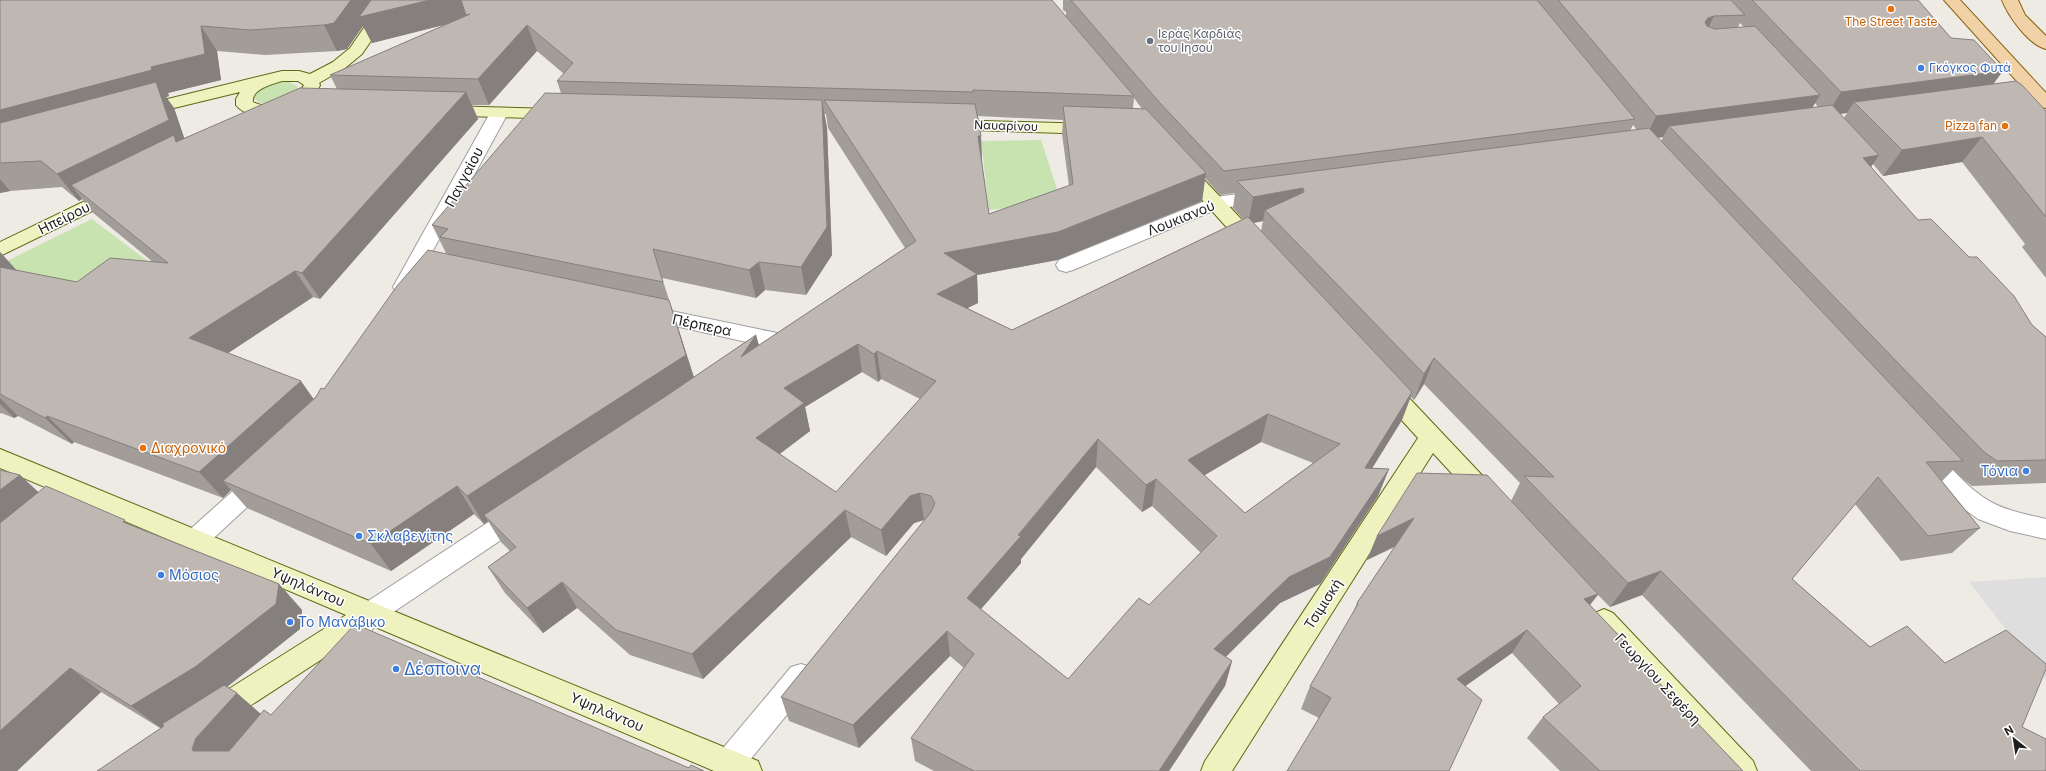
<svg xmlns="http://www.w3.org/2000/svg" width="2046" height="771" viewBox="0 0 2046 771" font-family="Inter,sans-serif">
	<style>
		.grass { fill: #c8e2b0 }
		.parking { fill: #dedede }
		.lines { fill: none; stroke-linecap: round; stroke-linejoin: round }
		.lane-casing { stroke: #9f9f9f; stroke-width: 2 }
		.street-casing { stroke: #9f9f9f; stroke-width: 2 }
		.secondary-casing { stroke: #5d6911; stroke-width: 2 }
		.primary-casing { stroke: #876210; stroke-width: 2 }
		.lane { fill: #fff; fill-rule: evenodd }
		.street { fill: #fff; fill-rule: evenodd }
		.secondary { fill: #eef2be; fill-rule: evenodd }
		.primary { fill: #f1d2a6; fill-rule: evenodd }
		.wall { fill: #a39d99; fill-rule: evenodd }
		.shaded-wall { fill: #85807d }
		.building { fill: #beb7b2; stroke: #85807d; fill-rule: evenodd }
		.food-dot { fill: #e8710a; stroke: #fff; stroke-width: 1.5 }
		.worship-dot { fill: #6b7280; stroke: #fff; stroke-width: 1.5 }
		.shop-dot { fill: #3f7fe0; stroke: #fff; stroke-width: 1.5 }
		.labels { text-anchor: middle; stroke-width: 3; stroke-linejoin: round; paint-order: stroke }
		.far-food-label { font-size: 12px; fill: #c56008; stroke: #fff }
		.far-worship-label { font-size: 12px; fill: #5b616d; stroke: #fff; text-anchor: start }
		.far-shop-label { font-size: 12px; fill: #366cbe; stroke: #fff; text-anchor: start }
		.far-street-label { font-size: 12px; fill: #1e1e1e; stroke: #fff }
		.street-label { font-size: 14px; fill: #1e1e1e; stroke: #fff }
		.food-label { font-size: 14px; fill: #c56008; stroke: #fff; text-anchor: start }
		.shop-label { font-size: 14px; fill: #366cbe; stroke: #fff; text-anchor: start }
		.near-shop-label { font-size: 17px; fill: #366cbe; stroke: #fff; text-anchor: start }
	</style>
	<rect width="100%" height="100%" fill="#eeebe5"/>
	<path class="grass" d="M289,82L297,86L298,91C287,96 265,111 255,99C256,85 278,82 289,82Z
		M1041,140L1061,201L989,210L981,141Z
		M92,219L153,265L45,292L5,262Z"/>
	<path class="parking" d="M2046,577V681L1969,582Z"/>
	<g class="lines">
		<g class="lane-casing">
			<path id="lane" d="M1215,197L1222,199L1224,203L1222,207L1073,270L1066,272L1059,270L1056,265L1059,260Z
				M801,664L811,667L815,676L811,685L741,771H718L715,763L719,753L791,667Z"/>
		</g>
		<g class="street-casing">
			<path id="street" d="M499,108L505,109L508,113L413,287L410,292L403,294L396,292L393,287L490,113L493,109Z
				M1263,191L1270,193L1272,197L1270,201L1215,209L1208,207L1206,203L1208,199L1215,197Z
				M647,306L777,333L784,336L788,341L784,346L777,349L640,318L637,313L640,308Z
				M1924,447C1942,453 1959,479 1975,491C1996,509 2020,513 2046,519V539L2010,531L1978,519L1949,498L1916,462L1912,456L1916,450Z
				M262,470L270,472L274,479L270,486L204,547L195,550L186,547L183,540L186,533L254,472Z
				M519,505L528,508L531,515L528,522L380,621L369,633L360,637L351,633L347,625L351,617L362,605L510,508Z"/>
		</g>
		<g class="secondary-casing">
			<path id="secondary" d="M383,0H399L362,54L345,68L319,83L320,85C317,92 314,98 307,103C292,115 249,123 236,105V99L240,92L141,116L135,115L132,111L135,107L282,71H299L310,74L333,62L350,48ZM282,81H298L304,85C296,101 270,111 253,102C251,89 273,84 282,81Z
				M446,106L557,109L563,110L566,114L563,118L557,119L440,115L437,111L440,107Z
				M949,120L1093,124L1099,125L1102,129L1099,133L1093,134L943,129L940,125L943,121Z
				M1183,162L1189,164L1262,241L1265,246L1262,251L1255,252L1248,251L1177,172L1174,168L1177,164Z
				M114,187L121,189L123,193L121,197L0,256V242Z
				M1385,379L1393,381L1495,489L1499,496L1495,503L1487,506L1479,503L1433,453L1232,771H1201L1205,761L1418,438L1377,393L1374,387L1377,381Z
				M0,449L758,761L762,771H714L373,626L225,722L215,726L205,722L201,713L205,704L346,615L0,468Z
				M1604,609L1613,613L1753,761L1757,771H1724L1595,629L1591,621L1595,613Z"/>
		</g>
		<g class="primary-casing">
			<path id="primary" d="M1944,0H1960L2046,93V108L2040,107Z
				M2002,0H2018L2025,15L2046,36V49C2029,45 2008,16 2002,0Z"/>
		</g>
		<use href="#lane" class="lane"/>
		<use href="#street" class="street"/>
		<use href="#secondary" class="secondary"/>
		<use href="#primary" class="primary"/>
	</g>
	<path class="wall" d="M0,0L1066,16V12L1063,10V0H1918L1951,38L1994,84L2046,111V278L2022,247L2025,244L1962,162L1883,176L1873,164L1871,167L1918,220L2032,325L2046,337V483L1972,486L1959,476L1953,470L1942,481L1980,528L1952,553L1901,561L1855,504L1792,579L1870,647L1945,663L2022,727L2046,771H1811L1642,595L1610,607L1598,595L1590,605L1625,642L1623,644L1743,771H1560L1527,738L1543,717L1559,704L1512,653L1465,686L1319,718L1301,709L1310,686L1351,617L1357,603L1395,547L1367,560L1377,536L1511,501L1520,483L1424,384L1414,400L1411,397L1402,420L1372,468L1389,469L1378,496L1320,584L1280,603L1226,657L1232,661L1225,686L1169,771H934L915,761L911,738L964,668L950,656L859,748L789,721L781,697L925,520H924L914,523L886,556L851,537L703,679L630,655L577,608L543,633L505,593L488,567L510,551L501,542L488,521L484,524L474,514L391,571L247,508L231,490L223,498L74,442L72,444L18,416L14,418L1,413L0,414V252L17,271L77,282L153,262L92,212L82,199L79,201L62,187L10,191L0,193ZM450,23L330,75L337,89L184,138L174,108L166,97L169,96L168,93L221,80L217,51L265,55L337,51L347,49L363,26L372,43ZM1740,23L1744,27H1738ZM537,51L564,74L557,81L561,93L432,225L446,253L450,255L324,389L313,399L228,353L313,297L320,299L478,119L472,105H489ZM1134,98L1142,109L1133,108ZM1815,103L1818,107L1812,108ZM1847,113L1844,118L1840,114ZM824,114H826L828,128L905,248L759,345L756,335L694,377L662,278L756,298L765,290L806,295L832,255L827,128ZM978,116L1063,120L1062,134L1069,186L989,214L982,163L981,136ZM1633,125L1637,130L1630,131ZM1663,137L1661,141L1658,138ZM1205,178L1220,195L1235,193L1233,208L1243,219L1012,330L967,308L978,303L977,275L1057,260L1202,201ZM1263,221L1261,231L1253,223ZM862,372L878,382L881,379L920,399L836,492L779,454L810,431L805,407ZM1261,442L1313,463L1245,513L1204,475ZM1096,467L1142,512L1152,506L1201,553L1149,605L1068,679L981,609L1021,563V559Z
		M20,475L38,492L129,524L279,584L302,610L300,629L227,687L261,714L271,715L689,768L704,771L160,728L101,692L17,771H0Z"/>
	<path class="shaded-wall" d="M351,0H461L468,19L372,43L363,26L347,49L337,51L324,25Z
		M1714,16L1703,39L1705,22L1708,18Z
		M527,25L537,51L489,105L478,79Z
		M201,26L217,51L221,80L168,93L169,96L166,97L174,108L187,146L71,185L82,199L79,201L57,174L169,120L0,142V110L151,67Z
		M2003,71L1986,94L1854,102L1847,113L1827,115L1841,92Z
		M466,92L478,119L320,299L302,273Z
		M1820,95L1806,118L1669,126L1663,137L1645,139L1656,116Z
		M822,100L827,128L832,255L806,295L801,267Z
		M978,136H981L982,164Z
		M1982,137L1962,162L1883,176L1902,150Z
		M1879,155L1862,180L1863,158Z
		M1206,173L1202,201L1057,260L977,275L978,303L939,322L937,294L944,253Z
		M0,179L10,191L0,193Z
		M1303,188L1297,215L1265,210L1263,221L1248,224L1253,197Z
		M0,252L20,274L0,286Z
		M759,262L765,290L756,298L749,270Z
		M295,271L313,297L210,365L189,338Z
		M669,300L696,384L484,515L488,521L484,524L467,496Z
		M756,335L763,363L741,357Z
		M858,344L862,372L805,407L810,431L764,466L756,438L784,388Z
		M877,351L881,379L878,382L874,354Z
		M1434,358L1424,384L1414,400L1424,374Z
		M301,381L320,408L223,481L231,490L223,498L199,472Z
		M1412,392L1402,420L1355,496L1365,468Z
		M0,398L18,416L14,418L0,404Z
		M1268,414L1261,442L1183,488L1188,460Z
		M47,416L74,442L72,444L45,418Z
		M1098,439L1096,467L1021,559V563L968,624L967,598Z
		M1389,469L1378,496L1320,584L1280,603L1208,674L1214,649Z
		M20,475L49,502L0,541V490Z
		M1156,479L1152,506L1142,512L1146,485Z
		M457,486L474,514L391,571L371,544Z
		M920,493L924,520L914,523L886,556L881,530L910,496Z
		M845,510L851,537L703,679L692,654Z
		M1414,518L1403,542L1367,560L1377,536Z
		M1661,571L1642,595L1610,607L1628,583Z
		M562,582L577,608L543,633L527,608Z
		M279,584L302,610L300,629L223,690L162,729L131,706Z
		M1598,594L1581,617L1584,599Z
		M1527,630L1512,653L1443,702L1457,679Z
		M947,631L950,656L859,748L853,725Z
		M1232,661L1225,686L1169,771H1159Z
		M70,668L101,692L17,771H0V731Z
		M237,693L263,716L224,760L193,751L192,749L196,738Z"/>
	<path class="building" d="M0,0H351L334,23L324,25L250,30L201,26L205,54L151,67L152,70L0,110Z
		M371,0H430L359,17Z
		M461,0H1052L1134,96L973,90V92L557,81L573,63L527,25L478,79L330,75L470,14L466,15Z
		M1071,0H1537L1635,119L1224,171L1159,102Z
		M1558,0H1731L1745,15L1714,16L1708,18L1705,22L1707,26L1715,29L1755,26L1820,95L1656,116Z
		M1752,0H1918L1951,38L1974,40L2003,71L1841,92Z
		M2016,81L2022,85L2046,111V217L1982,137L1902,150L1854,102Z
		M156,82L169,120L57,174L41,161L0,163V123Z
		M300,88L466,92L302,273L295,271L189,338L301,381L199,472L47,416L45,418L0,394V267L77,282L110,258L168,263L71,185L174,135L176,142Z
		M545,93L822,100L827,227L801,267L759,262L749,270L653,249L663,282L440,237L448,229L432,225Z
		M824,100L975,104L981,136H978L989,214L1073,184L1063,106L1146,109L1206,173L1058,232L944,253L977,274L937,294L1012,330L1248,217L1412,392L1365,468L1389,469L1330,557L1289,577L1214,649L1232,661L1159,771H974L911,738L974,654L947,631L853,725L781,697L931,512L935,503L931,496L920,493L910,496L881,530L845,510L692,654L616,630L562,582L527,608L488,567L516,547L484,515L666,396L756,335L741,357L916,241ZM858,344L874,354L877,351L936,381L836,492L756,438L804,403L784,388ZM1268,414L1340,444L1245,513L1188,460ZM1098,439L1146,485L1156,479L1217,536L1149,605L1139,598L1068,679L967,598L1021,536L1018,535Z
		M1832,105L1879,155L1863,158L1918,220L1931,219L1969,257H1977L2014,296L2032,325L2046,337V460L1997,461L1984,452L1669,126Z
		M1649,128L1963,461L1926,462L1980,528L1928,536L1878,477L1792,579L1870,647L1907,626L1945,663L2006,630L2046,664V669L2022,727L2046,739V771H1860L1661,571L1628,583L1524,476L1554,477L1434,358L1424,374L1265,210L1304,192L1303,188L1253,197L1237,181Z
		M428,250L669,300L686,355L467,496L457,486L371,544L223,481L316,397L321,388L324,389L397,286Z
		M0,470L20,475L0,490Z
		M1417,473L1487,475L1598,594L1584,599L1625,642L1622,644L1743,771H1600L1543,717L1581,686L1527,630L1457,679L1482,700L1449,771H1287L1331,698L1310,686L1358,604L1357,603L1414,518L1377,536Z
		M46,486L125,520L123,522L279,584L276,604L195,667L131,706L70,668L0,731V523Z
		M355,624L689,768L691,765L704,771H97L164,726L162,724L224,685L237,693L196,738L192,749L193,751H229L264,710L271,715Z"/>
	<g class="food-dot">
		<circle cx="1891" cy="9" r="4"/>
		<circle cx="2005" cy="126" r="4"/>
		<circle cx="143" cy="448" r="4"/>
	</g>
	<circle class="worship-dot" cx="1150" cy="41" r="4"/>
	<g class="shop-dot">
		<circle cx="1921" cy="68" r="4"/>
		<circle cx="2026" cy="471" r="4"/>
		<circle cx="359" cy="536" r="4"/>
		<circle cx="161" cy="575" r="4"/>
		<circle cx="290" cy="622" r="4"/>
		<circle cx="396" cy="669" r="4"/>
	</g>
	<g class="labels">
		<g class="far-food-label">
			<text x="1891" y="26">The Street Taste</text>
			<text x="1997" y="130" text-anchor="end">Pizza fan</text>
		</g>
		<g class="far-worship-label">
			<text x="1158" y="38">Ιεράς Καρδιάς<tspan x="1158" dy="14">του Ιησού</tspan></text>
		</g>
		<g class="far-shop-label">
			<text x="1929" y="72">Γκόγκος Φυτά</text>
		</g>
		<g class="far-street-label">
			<text transform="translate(1006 126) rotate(2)" y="4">Ναυαρίνου</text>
		</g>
		<g class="street-label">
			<text transform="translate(464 177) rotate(-62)" y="5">Παγγαίου</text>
			<text transform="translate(64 218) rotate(-26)" y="5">Ηπείρου</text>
			<text transform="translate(1181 218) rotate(-22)" y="5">Λουκιανού</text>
			<text transform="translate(702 325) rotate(12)" y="5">Πέρπερα</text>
			<text transform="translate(308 587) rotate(23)" y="5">Υψηλάντου</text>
			<text transform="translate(1323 604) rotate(-57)" y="5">Τσιμισκή</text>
			<text transform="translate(1658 679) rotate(47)" y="5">Γεωργίου Σεφέρη</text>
			<text transform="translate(607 712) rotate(23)" y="5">Υψηλάντου</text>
		</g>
		<g class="food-label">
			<text x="151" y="453">Διαχρονικό</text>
		</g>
		<g class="shop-label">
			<text x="2018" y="476" text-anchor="end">Τόνια</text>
			<text x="367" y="541">Σκλαβενίτης</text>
			<text x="169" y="580">Μόσιος</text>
			<text x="298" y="627">Το Μανάβικο</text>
		</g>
		<g class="near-shop-label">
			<text x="404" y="675">Δέσποινα</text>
		</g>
	</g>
	<g transform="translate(2014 739) rotate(330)" stroke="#ffffff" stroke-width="3" paint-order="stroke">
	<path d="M0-3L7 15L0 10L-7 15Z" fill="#1e1e1e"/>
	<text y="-6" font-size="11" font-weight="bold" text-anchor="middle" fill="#1e1e1e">N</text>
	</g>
</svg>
